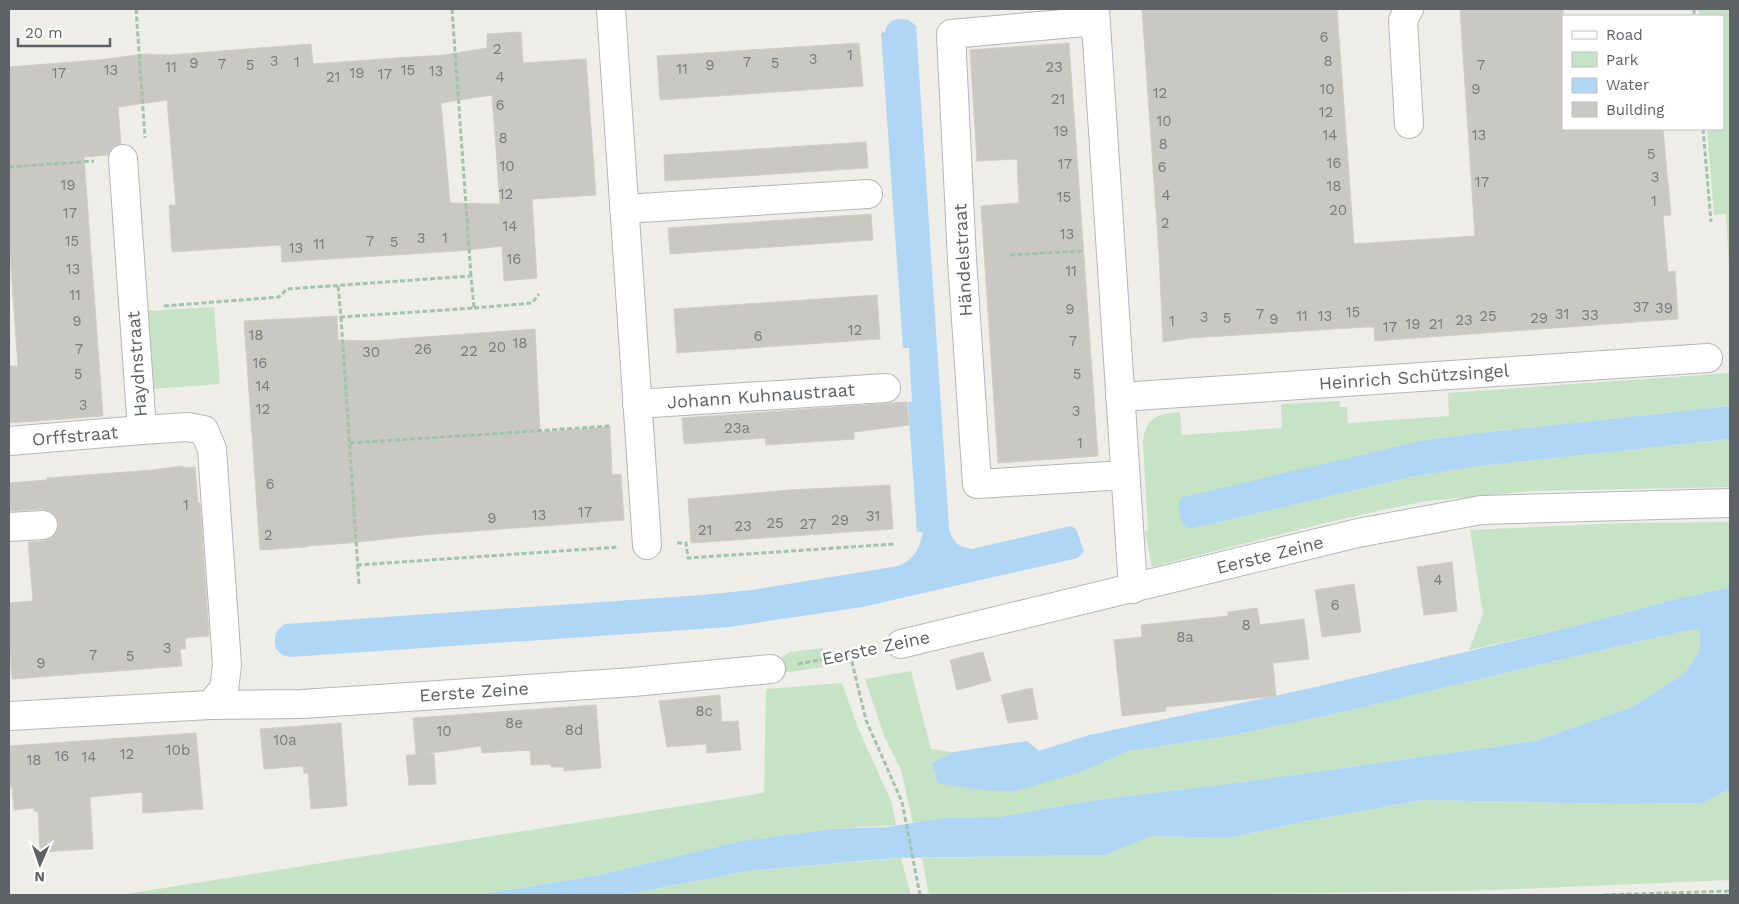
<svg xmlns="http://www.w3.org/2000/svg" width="1739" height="904" viewBox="0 0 1739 904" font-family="'Work Sans',sans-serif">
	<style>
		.green { fill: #c6e3c6 }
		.water { fill: #b0d6f5 }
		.building { fill: #cac8c3; stroke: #d2cec5; fill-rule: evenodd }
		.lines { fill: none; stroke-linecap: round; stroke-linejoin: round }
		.minor-casing { stroke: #b3b6b9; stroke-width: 30 }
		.path { stroke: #a0c3ab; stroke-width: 3; stroke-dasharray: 5 2.5; stroke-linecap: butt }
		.minor { stroke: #fff; stroke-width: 28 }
		.labels { text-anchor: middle; stroke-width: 5; stroke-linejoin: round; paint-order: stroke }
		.number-label { font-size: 15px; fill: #797b7c }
		.street-label { font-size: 18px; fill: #5e6165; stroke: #fff }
	</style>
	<rect width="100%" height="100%" fill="#eeede7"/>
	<path class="green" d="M1698,9H1730V282L1726,214L1714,215L1707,129H1723V16H1699Z
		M214,307L220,384L152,389L147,311Z
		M1730,373V406L1470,434L1421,441L1194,528L1411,477L1479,466L1730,439V487L1530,491L1427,501L1382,510L1317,525L1152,567L1145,531L1148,530L1143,443C1145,417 1158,414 1180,412L1182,435L1282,428L1281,404L1340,401V407H1347L1348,423L1449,416L1448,393Z
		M1730,522V587L1676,599L1576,626L1469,650L1483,614L1470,530L1625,523Z
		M1699,630L1700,651L1684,674L1632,707L1535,741L1236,783L1095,800L999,817L945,818L913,823L901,770L885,738L865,679L911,671L931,749L953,752L932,763L1081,772L1128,751L1234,735L1338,713L1593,652L1685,631Z
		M823,648L825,667L773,674L771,664L790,652Z
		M842,683L858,728L892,803L896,825L832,829L742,841L598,875L477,895H120L764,793L766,689Z
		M1730,789V880L1497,890L1219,895H929L922,858L1105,855L1152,836L1229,838L1302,822L1423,800L1622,804L1703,803Z
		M901,858L911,895H623L748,871Z"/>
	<path class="water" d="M898,19L909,20L916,26L949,529C953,542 958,547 972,549L1071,526L1076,529L1084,551L1078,558L862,607L729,627L291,657L282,655L276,649C274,637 274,631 285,624L702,595L752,590L893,567C912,563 919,551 923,532H917L908,402H912L909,348H903L881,33L885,32C887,23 890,21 898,19Z
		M1730,406V439L1479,466L1411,477L1194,528H1187C1180,521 1178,510 1179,500L1183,497L1421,441L1470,434Z
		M1730,587V789L1703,803L1622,804L1423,800L1302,822L1228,838L1152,836L1105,855L895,858L748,871L623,895H477L598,875L742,841L832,829L887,827L945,818L999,817L1095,800L1236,783L1535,741L1632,707L1684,674L1700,651L1699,630L1685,631L1593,652L1338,713L1234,735L1128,751L1081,772L1015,791L980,790L938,783L932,763L953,752L1027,741L1039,751L1089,735L1307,689L1576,626L1676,599Z"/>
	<path class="building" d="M1142,9H1337L1354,244L1475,236L1460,9H1563V129H1663L1671,215L1663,216L1668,272L1675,271L1678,319L1375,341L1374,327H1366L1190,338L1163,342L1159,254Z
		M521,32L523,63L586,59L596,195L532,199L537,278L504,281L502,246L458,251L282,262L281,245L172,252L169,205H176L167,100L118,107L121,144L114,146L108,155L84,157L103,416L9,423V366H18L9,241V67L98,60L145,54L169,55L311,44L313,64L396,58L444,55L487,48V34ZM492,95L500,204L450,203L441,103Z
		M859,43L863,86L660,100L657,56Z
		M1069,43L1098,456L998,463L981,206L1019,203L1017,159L977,161L970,50Z
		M866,142L868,168L665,181L664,155Z
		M871,214L873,240L670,254L668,228Z
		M877,295L880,339L677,353L674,309Z
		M337,316L338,340L369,341L535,329L540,432L610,427L612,475L621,474L624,520L422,535L349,543L307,546V547L260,550L244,321Z
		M907,402L909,425L854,432V439L766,445L765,438L684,444L682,418Z
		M183,466V468L195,467L198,503H200L209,636L185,638L186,649H180L182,666L12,679L9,637V603L33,601L28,542L44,541L51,538L57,532L59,525L56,517L50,511L42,509L9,511V483L47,480V478L152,470Z
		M890,485L893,529L691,543L688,499L789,490Z
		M1452,562L1457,611L1424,615L1417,567Z
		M1354,584L1361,632L1322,637L1315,590Z
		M1257,608L1260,625L1304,619L1309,659L1273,663L1276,696L1166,707V711L1122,716L1114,640L1142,637L1141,625L1228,616V612Z
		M983,652L991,681L957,690L950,660Z
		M1032,688L1038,719L1008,723L1001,695Z
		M720,695L722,722L738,721L741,750L707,753L706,744L667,747L659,701Z
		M596,705L601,768L564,771V767H551V764L531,765L530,750L482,753L481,746L425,754H434L436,784L409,785L406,755H416L413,718Z
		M341,723L347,806L311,809L308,773H304L303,766L264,769L260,729Z
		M196,733L203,809L143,813L142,792L90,797L93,849L40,852L38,811H34V808L14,810L12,787H9V746Z"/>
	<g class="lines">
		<g class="minor-casing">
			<path id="minor" d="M611,9L647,545
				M1095,9L1133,589
				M1096,21L951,34L962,259L977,484L1125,475
				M1409,124L1403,20L1409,9
				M123,159L142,430L188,427L204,430L212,449L227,665L224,689L210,705
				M624,209L868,194
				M1120,397L1708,358
				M637,404L886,388
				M9,441L142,430
				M9,527L43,525
				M901,644L1358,533L1481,510L1730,503
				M9,716L210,705L302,704L633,682L771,669"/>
		</g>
		<path class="path" d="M136,9L145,138
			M452,9L471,276
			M1694,9V16
			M1703,129L1711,222
			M9,167L94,161
			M1010,255L1082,251
			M164,306L279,297L287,289L471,276L474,308L341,317L338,285
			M474,308L532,303L539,294
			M341,317L359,585
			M350,443L611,426
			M677,543H686L688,558L894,544
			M357,565L619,547
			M850,654L866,720L902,802L920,895
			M798,664L873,650
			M1604,895L1730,891"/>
		<use href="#minor" class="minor"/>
	</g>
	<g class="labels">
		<g class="number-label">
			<text x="1324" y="42">6</text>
			<text x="497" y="54">2</text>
			<text x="850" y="60">1</text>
			<text x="813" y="64">3</text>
			<text x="274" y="66">3</text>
			<text x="1328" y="66">8</text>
			<text x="297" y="67">1</text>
			<text x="747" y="67">7</text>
			<text x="194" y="68">9</text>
			<text x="775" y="68">5</text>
			<text x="222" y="69">7</text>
			<text x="250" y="70">5</text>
			<text x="710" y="70">9</text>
			<text x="1481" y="70">7</text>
			<text x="171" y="72">11</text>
			<text x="1054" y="72">23</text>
			<text x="682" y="74">11</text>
			<text x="111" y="75">13</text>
			<text x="408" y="75">15</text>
			<text x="436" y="76">13</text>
			<text x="59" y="78">17</text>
			<text x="357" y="78">19</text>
			<text x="385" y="79">17</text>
			<text x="333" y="82">21</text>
			<text x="500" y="82">4</text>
			<text x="1327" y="94">10</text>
			<text x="1476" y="94">9</text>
			<text x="1160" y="98">12</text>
			<text x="1058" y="104">21</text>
			<text x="500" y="110">6</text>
			<text x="1326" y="117">12</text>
			<text x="1164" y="126">10</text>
			<text x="1061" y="136">19</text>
			<text x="1330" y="140">14</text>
			<text x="1479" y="140">13</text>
			<text x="503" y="143">8</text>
			<text x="1163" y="149">8</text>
			<text x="1651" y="159">5</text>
			<text x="1334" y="168">16</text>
			<text x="1065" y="169">17</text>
			<text x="507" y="171">10</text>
			<text x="1162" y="172">6</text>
			<text x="1655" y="182">3</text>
			<text x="1482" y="187">17</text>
			<text x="68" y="190">19</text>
			<text x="1334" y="191">18</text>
			<text x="506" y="199">12</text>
			<text x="1166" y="200">4</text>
			<text x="1064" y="202">15</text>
			<text x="1654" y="206">1</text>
			<text x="1338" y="215">20</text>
			<text x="70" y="218">17</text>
			<text x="1165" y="228">2</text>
			<text x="510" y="231">14</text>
			<text x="1067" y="239">13</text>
			<text x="421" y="243">3</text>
			<text x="445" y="243">1</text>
			<text x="72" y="246">15</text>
			<text x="370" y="246">7</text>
			<text x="394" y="247">5</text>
			<text x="319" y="249">11</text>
			<text x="296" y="253">13</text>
			<text x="514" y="264">16</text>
			<text x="73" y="274">13</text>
			<text x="1071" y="276">11</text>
			<text x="75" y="300">11</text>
			<text x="1641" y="312">37</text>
			<text x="1664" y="313">39</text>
			<text x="1070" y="314">9</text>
			<text x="1353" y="317">15</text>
			<text x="1260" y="319">7</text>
			<text x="1562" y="319">31</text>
			<text x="1590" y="320">33</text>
			<text x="1302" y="321">11</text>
			<text x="1325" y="321">13</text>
			<text x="1488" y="321">25</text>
			<text x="1204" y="322">3</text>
			<text x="1227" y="323">5</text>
			<text x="1539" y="323">29</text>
			<text x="1274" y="324">9</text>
			<text x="1464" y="325">23</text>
			<text x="77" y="326">9</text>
			<text x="1172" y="326">1</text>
			<text x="1413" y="329">19</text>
			<text x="1436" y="329">21</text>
			<text x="1390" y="332">17</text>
			<text x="855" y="335">12</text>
			<text x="256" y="340">18</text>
			<text x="758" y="341">6</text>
			<text x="1073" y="346">7</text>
			<text x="520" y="348">18</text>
			<text x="497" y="352">20</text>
			<text x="79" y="354">7</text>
			<text x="423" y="354">26</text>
			<text x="469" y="356">22</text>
			<text x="371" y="357">30</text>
			<text x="260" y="368">16</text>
			<text x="78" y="379">5</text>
			<text x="1077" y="379">5</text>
			<text x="263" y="391">14</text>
			<text x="83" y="410">3</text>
			<text x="263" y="414">12</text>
			<text x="1076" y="416">3</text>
			<text x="737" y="433">23a</text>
			<text x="1080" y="448">1</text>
			<text x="270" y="489">6</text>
			<text x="186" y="510">1</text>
			<text x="585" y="517">17</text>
			<text x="539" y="520">13</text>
			<text x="873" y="521">31</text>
			<text x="492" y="523">9</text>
			<text x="840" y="525">29</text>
			<text x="775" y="528">25</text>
			<text x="808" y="529">27</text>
			<text x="743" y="531">23</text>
			<text x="705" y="535">21</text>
			<text x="268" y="540">2</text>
			<text x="1438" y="585">4</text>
			<text x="1335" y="610">6</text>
			<text x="1246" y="630">8</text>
			<text x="1185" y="642">8a</text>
			<text x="167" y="653">3</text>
			<text x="93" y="660">7</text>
			<text x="130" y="661">5</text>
			<text x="41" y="668">9</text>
			<text x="704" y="716">8c</text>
			<text x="514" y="728">8e</text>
			<text x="574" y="735">8d</text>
			<text x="444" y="736">10</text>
			<text x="285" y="745">10a</text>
			<text x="178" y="755">10b</text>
			<text x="127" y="759">12</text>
			<text x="62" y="761">16</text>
			<text x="89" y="762">14</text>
			<text x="34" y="765">18</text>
		</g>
		<g class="street-label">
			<text transform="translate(963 260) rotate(-93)" y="6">Händelstraat</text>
			<text transform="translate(137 364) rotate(-94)" y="6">Haydnstraat</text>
			<text transform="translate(1414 377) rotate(-4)" y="6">Heinrich Schützsingel</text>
			<text transform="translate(761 396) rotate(-4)" y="6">Johann Kuhnaustraat</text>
			<text transform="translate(75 436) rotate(-5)" y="6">Orffstraat</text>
			<text transform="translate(1270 555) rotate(-14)" y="6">Eerste Zeine</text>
			<text transform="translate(876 648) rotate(-12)" y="6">Eerste Zeine</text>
			<text transform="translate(474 692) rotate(-4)" y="6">Eerste Zeine</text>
		</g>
	</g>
	<rect width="1739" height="904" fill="none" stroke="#5e6165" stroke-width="20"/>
	<rect x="1562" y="15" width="162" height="115" fill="#ffffff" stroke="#bfc0c1"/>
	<rect x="1572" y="31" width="25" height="8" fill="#ffffff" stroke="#bfc0c1"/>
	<text x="1606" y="40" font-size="15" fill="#5e6165">Road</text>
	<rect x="1572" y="52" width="25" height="15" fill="#c6e3c6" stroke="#bfc0c1"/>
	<text x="1606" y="65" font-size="15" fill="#5e6165">Park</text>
	<rect x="1572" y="78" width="25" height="15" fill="#b0d6f5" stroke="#bfc0c1"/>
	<text x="1606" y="90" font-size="15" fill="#5e6165">Water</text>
	<rect x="1572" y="102" width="25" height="15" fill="#cac8c3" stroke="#bfc0c1"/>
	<text x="1606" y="115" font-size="15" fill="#5e6165">Building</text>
	<g transform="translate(40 864) rotate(182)" stroke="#ffffff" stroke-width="4" paint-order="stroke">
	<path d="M0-4L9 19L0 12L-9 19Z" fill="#5e6165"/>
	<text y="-8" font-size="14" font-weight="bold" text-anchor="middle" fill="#5e6165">N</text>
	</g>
	<path d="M18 38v8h92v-8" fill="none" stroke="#5e6165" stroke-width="2.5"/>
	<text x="25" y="38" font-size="15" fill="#5e6165" stroke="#ffffff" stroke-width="4" paint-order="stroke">20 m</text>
</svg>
